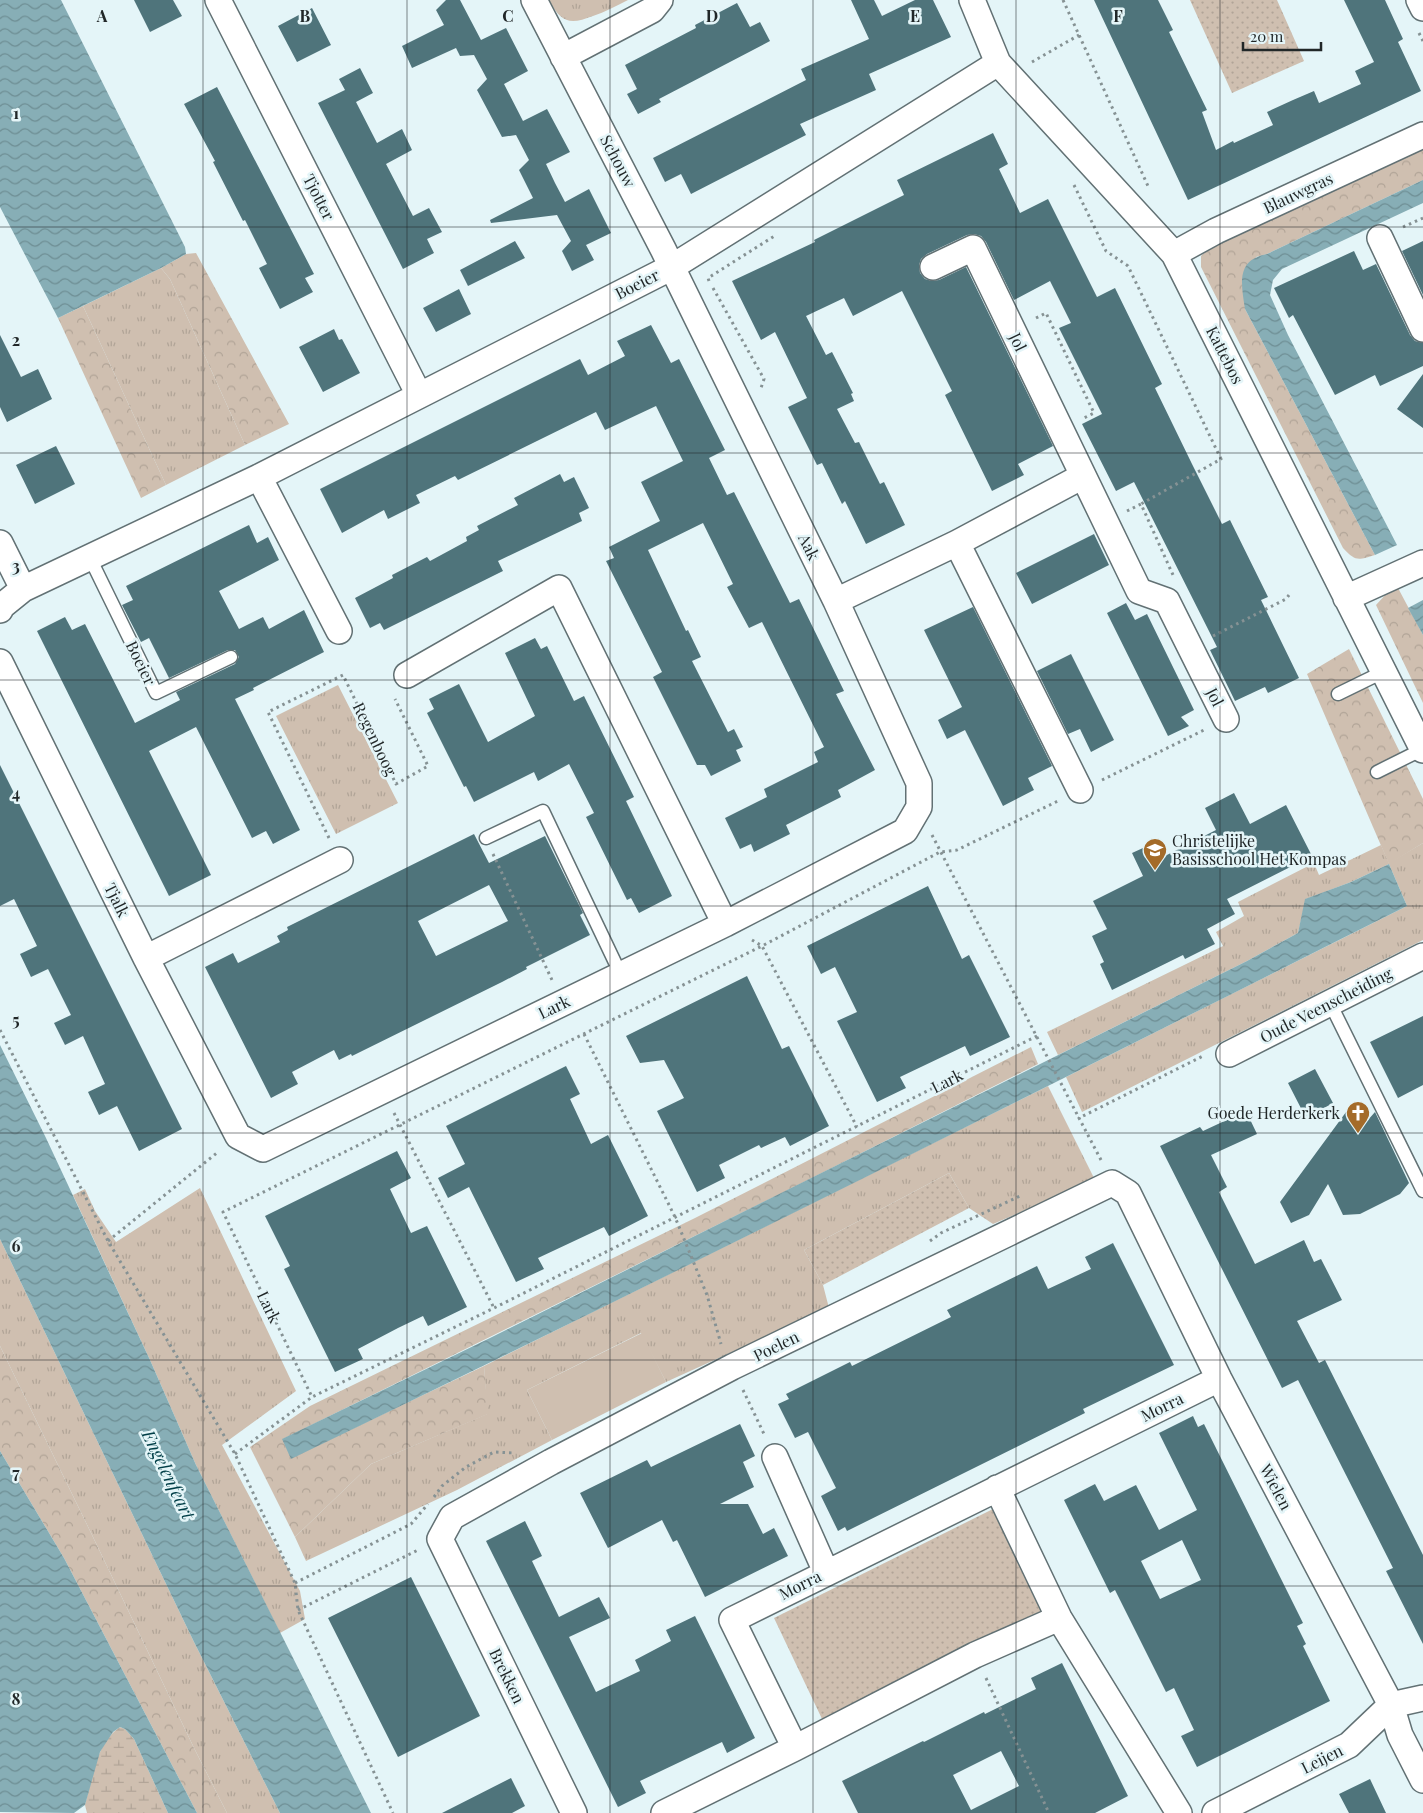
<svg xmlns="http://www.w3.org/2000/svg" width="1423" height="1813" viewBox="0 0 1423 1813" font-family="'Playfair Display',serif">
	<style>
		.grass { fill: url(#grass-tufts) }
		.forest { fill: url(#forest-crowns) }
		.wetland { fill: url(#wetland-marsh) }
		.park { fill: url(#park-dots) }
		.pitch { fill: #cfbfb0 }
		.water { fill: url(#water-waves) }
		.building { fill: #4f747b; fill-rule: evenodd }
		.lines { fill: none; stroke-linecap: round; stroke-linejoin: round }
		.lane-casing { stroke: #627174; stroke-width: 15 }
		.street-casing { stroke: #627174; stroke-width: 28 }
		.path { stroke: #869294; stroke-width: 3; stroke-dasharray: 2.5 4; stroke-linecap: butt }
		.lane { stroke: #fff; stroke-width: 12 }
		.street { stroke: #fff; stroke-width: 25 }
		.grid { fill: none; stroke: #212728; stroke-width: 1; stroke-opacity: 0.55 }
		.labels { text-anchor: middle; stroke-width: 5; stroke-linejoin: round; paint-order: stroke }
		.street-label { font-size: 16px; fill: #212728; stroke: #e4f5f8 }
		.poi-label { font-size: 16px; fill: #212728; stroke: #e4f5f8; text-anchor: start }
		.water-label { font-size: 18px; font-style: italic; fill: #003e47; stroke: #e4f5f8 }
		.grid-label { font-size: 16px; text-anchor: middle; font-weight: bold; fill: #212728; stroke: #e4f5f8; stroke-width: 5; stroke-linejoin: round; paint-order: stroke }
	</style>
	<defs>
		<pattern id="grass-tufts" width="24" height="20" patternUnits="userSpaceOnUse" patternTransform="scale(1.25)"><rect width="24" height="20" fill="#cfbfb0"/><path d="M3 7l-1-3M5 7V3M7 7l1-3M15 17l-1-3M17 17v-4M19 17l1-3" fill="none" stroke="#b1a497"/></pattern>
		<pattern id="forest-crowns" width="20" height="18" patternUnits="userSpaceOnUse" patternTransform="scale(1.25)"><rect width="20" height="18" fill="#cfbfb0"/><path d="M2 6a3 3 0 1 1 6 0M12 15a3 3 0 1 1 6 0" fill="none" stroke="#b1a497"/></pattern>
		<pattern id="wetland-marsh" width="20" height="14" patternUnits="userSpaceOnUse" patternTransform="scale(1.25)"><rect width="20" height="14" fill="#cfbfb0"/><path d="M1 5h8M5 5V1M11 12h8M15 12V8" fill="none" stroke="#b1a497"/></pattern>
		<pattern id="park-dots" width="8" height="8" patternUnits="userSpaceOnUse" patternTransform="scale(1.25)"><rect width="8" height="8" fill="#cfbfb0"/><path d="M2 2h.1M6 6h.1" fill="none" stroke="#b1a497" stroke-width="1.8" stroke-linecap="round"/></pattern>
		<pattern id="water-waves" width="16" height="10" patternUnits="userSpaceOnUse" patternTransform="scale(1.25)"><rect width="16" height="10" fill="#87aeb6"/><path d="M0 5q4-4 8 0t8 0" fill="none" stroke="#6e8e94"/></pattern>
	</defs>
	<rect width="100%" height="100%" fill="#e4f5f8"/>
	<path class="grass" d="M549,0H628C616,6 605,12 593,16C570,25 561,23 549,0Z
		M161,268L170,279L245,445L166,485L83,306Z
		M338,685L398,803L336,834L276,716Z
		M1423,843V940L1082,1112L1066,1077L1407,906L1389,864L1351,882L1306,899L1298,933L1247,961L1058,1055L1047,1032L1223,946L1216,932L1244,916L1238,902L1314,863L1319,875L1381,845L1389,863Z
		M1048,1086L1095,1180L993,1224L969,1208L949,1173L804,1250L823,1285L829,1308L666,1382L641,1333L527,1390L552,1440L457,1490L306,1561L295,1537L371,1464L487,1414L484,1366Z
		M200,1188L296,1391L222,1445L300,1591L305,1619L280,1633L196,1465L150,1360L73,1195L85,1189L95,1211L116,1242Z
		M0,1239L194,1642L280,1813H227L194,1748L93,1537L0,1346Z"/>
	<path class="forest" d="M1423,148V180L1267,254L1256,257L1245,309L1375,555C1358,560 1356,562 1343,548L1201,267V256L1215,242L1254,228Z
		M196,253L289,424L245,445L170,279L161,268L186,254Z
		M83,306L166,485L141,498L58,318Z
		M1398,588L1423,635V703L1376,605L1387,593Z
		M1349,649L1423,799V843L1389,864L1307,674Z
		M1031,1047L1038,1064L796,1186L283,1439L291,1458L484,1366L488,1414L371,1464L295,1537L250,1447L310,1406L695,1218Z
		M0,1346L93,1537L194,1748L227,1813H197L64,1558L0,1451Z"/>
	<path class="wetland" d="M120,1727L125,1729L134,1739L168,1813H87L85,1805C92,1779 96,1743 120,1727Z"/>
	<path class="park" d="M1190,0H1277L1304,61L1232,93Z
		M949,1173L969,1208L823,1285L804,1250Z
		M995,1508L1044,1614L823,1721L774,1618Z"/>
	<path class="pitch" d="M642,1333L666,1382L552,1440L527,1390Z"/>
	<path class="water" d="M0,0H61L185,247L186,254L161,268L58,318L0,207Z
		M1423,180V203L1282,269L1273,280L1270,295L1288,335L1397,545L1375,555L1245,309C1241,283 1236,260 1267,254Z
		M1423,600V635L1408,608Z
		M1389,864L1407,906C1036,1092 665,1279 291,1459L282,1439L490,1338L1247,961L1298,933L1305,899L1351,882Z
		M0,1045L46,1138L150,1360L196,1465L371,1813H280L194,1642L0,1239Z
		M0,1451L64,1558L197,1813H168L134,1739L125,1729L120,1727L113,1732L100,1752L85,1805L74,1813L0,1812Z"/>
	<path class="building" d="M134,0H173L182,16L150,32Z
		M446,0H460L481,40L506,28L528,71L504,84L523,121L547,109L570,152L546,164L555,183L565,202L589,189L611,233L586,245L594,260L572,271L562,251L571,241L557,215L491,223L490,220L533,198L519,170L529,160L516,135L502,137L477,90L487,79L474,55L460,56L456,48L412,68L402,46L444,25L436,10Z
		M851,0H874L882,16L915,0H933L951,37L869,74L876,90L800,124L806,135L691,194L681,174L665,182L653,158L806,80L801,69L869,39Z
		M1094,0H1158L1173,30L1169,32L1207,110L1202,112L1216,150L1233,141L1234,143L1273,125L1267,112L1293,100L1314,91L1319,103L1361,84L1355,71L1374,62L1344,0H1385L1403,39L1398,42L1421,91L1188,200Z
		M737,3L750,27L760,22L770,41L659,99L661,102L638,114L627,94L637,89L625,65L696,28L695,25Z
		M312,8L331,45L297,62L278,26Z
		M360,68L373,93L356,102L377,143L402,129L412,150L386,164L413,216L429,208L442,232L427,239L434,253L403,269L318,103L345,90L339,79Z
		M217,87L314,274L305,278L313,292L280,309L259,268L267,264L245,220L243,221L213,162L215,161L184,104Z
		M993,133L1008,164L999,169L1020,213L1048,199L1097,297L1115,288L1162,384L1155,388L1192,464L1222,524L1230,520L1268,597L1261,600L1299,678L1268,693L1265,687L1235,701L1210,650L1217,647L1134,482L1116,491L1082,424L1102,414L1059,328L1071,323L1050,281L1014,300L986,242L981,236L974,234L967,235L927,254L921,259L919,265L920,273L925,279L932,281L939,280L966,267L1053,446L1018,464L1024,475L992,491L945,395L952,391L902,291L853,316L844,298L806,316L826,355L832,352L853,393L851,394L854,401L837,409L855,443L859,442L880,484L884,482L905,525L866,544L845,501L842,504L822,463L817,465L788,407L807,398L775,332L761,340L732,281L815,242L814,240L904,195L897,180Z
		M515,241L525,258L468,286L460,270Z
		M1423,241V295L1402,251Z
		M1354,251L1363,270L1376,264L1410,335L1415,341L1423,343V366L1380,386L1375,375L1335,395L1293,315L1289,318L1274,288Z
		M459,289L471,314L436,332L423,308Z
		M651,325L671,363L679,359L725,450L709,458L727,495L734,492L790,603L799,599L844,691L836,694L875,770L838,790L841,797L786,825L790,834L754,852L751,844L740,849L725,818L767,797L764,789L818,762L814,752L824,747L762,622L749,628L727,587L733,584L703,523L648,550L686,631L688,630L701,657L692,661L728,732L734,729L743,747L736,750L741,761L711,776L705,765H697L653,677L662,672L606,561L614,558L609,547L660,521L641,482L683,461L656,406L605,430L596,412L458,480L455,476L416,495L420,503L388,519L384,510L342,533L320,489L580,359L588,375L625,356L617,341Z
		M334,329L339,340L342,339L360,373L323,392L299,347Z
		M0,335L21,377L38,369L52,399L7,422L0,407Z
		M1423,374V428L1397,409Z
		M56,446L75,484L35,504L16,465Z
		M560,474L564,482L574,477L589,508L579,513L582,521L498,561L503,571L384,630L380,623L370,628L355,598L393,578L392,575L427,557L430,561L467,541L466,537L479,530L477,526L518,505L514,498Z
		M249,525L257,543L268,537L279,560L219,591L239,629L263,617L269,629L304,610L324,652L253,688L254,690L235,699L300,830L273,844L266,831L252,838L196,727L149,751L211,875L169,896L37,631L65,617L72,630L85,624L135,723L180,700L176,692L235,664L239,657L235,650H228L169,678L149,638L141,642L122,605L133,600L126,586Z
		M1094,534L1109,565L1032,604L1016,573Z
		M1126,603L1135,620L1147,614L1194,710L1181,717L1189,726L1168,736L1107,613Z
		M973,607L1052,766L1028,778L1034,790L1003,806L965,730L947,739L938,720L962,707L924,630Z
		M535,638L541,649L547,646L574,701L584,696L634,797L626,801L672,896L639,913L631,898L627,900L586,817L594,813L569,764L538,781L534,772L474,802L466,786L464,787L427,713L434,709L429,699L459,684L488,742L535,716L505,653Z
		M1071,654L1114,740L1091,752L1080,729L1068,734L1037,671Z
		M0,765L182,1129L139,1151L117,1106L99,1115L88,1092L105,1084L83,1036L65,1045L54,1023L71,1015L48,969L31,977L20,954L37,946L14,899L0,906Z
		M1234,793L1250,824L1286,805L1312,856L1227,899L1235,914L1207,929L1215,944L1185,959L1183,955L1112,990L1100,964L1104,962L1092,936L1107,929L1093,901L1143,876L1132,853L1154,843L1161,858L1216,830L1205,808Z
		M474,834L489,863L545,836L583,913L580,915L590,935L526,967L527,969L502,982L352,1056L351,1054L339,1060L334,1050L292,1072L298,1084L271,1098L205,967L233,953L238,963L280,942L277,936L288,930L287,927ZM489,885L508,921L436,956L418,921Z
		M928,886L962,959L969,955L1010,1037L970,1056L965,1046L900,1077L906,1088L877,1102L837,1021L857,1012L835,967L821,974L807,946Z
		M747,976L782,1049L789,1046L829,1126L790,1146L785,1137L761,1148L759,1145L719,1165L725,1178L697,1192L657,1111L684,1098L664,1060L640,1063L626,1036Z
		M1423,1016V1085L1398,1098L1370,1042Z
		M566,1066L580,1094L570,1099L591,1144L608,1135L648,1216L609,1236L604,1227L538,1258L544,1269L516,1282L469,1187L448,1198L438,1178L465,1164L446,1126Z
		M1315,1069L1333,1103L1306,1118L1288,1083Z
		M1349,1108L1360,1129L1375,1112L1409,1183L1400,1194L1360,1214L1343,1215L1328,1184L1309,1215L1291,1223L1280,1202Z
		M1246,1111L1257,1134L1211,1155L1227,1187L1219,1192L1255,1264L1304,1240L1314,1262L1321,1259L1342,1300L1297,1321L1319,1363L1325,1360L1423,1555V1644L1386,1571L1393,1568L1298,1380L1282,1388L1160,1146L1200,1127L1203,1131Z
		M397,1151L411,1178L390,1189L411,1233L427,1226L467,1307L428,1326L423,1316L398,1328L358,1349L363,1359L335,1372L284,1269L290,1266L265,1216Z
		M1113,1243L1174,1365L1083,1409L1085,1413L847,1531L845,1527L838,1531L821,1496L836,1488L808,1432L795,1438L778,1404L789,1399L786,1394L850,1362L852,1366L951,1317L947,1310L1037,1266L1048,1289L1091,1269L1085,1257Z
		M1193,1416L1198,1427L1204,1424L1303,1623L1297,1626L1306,1644L1303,1646L1330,1701L1197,1767L1181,1736L1194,1730L1174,1688L1166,1692L1115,1590L1110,1593L1064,1500L1095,1484L1104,1501L1136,1485L1159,1530L1197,1510L1159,1433ZM1182,1540L1201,1580L1160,1599L1141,1561Z
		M740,1424L755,1456L743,1462L754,1487L720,1504H748L763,1534L774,1528L788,1556L705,1597L677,1540L673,1542L662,1520L608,1548L580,1493L647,1460L651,1467Z
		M525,1521L542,1556L532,1561L559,1617L599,1597L610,1618L569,1637L596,1692L640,1671L635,1660L671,1641L666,1630L695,1616L755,1738L727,1753L722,1742L640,1781L646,1793L618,1807L486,1541Z
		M411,1577L480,1716L398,1757L328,1618Z
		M1062,1663L1128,1796L1095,1813H858L842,1781L923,1741L924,1742L984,1712L985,1714L1036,1689L1031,1678ZM1001,1751L1019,1786L971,1810L953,1775Z
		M511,1778L525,1806L512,1813H442Z
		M1370,1779L1386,1813H1349L1339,1794Z"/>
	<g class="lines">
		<g class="lane-casing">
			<path id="lane" d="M90,558L156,693L231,657
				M1338,694L1383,672
				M1377,772L1423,749
				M486,838L543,811L621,975
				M1330,1003L1423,1191"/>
		</g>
		<g class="street-casing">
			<path id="street" d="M218,0L419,395
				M972,0L998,63L1174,254L1423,750
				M1419,0L1423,8
				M563,57L652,10L660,0
				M1380,238L1423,329
				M1174,254L1216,231L1423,135
				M933,267L973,248L1139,591L1167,601L1226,719
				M259,477L339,631
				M0,543L23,589
				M957,543L1080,790
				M1346,598L1423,563
				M836,601L957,543L1083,476
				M0,610L2,606L23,589L259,477L672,267L998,63
				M0,662L146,958L238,1136L263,1149L725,924L905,831L919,807V783L836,601L663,249L534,0
				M407,675L559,588L725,924
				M146,958L340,860
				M1229,1054L1423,956
				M775,1457L826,1572
				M997,1488L1059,1618L1179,1813
				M795,1748L732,1620L1219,1379
				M574,1813L440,1539L452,1517L551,1462L732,1367L1112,1183L1128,1193L1219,1379L1391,1705L1400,1735L1423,1780
				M664,1813L795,1748L975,1655L1059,1618
				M1215,1813L1349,1745L1391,1705L1423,1698"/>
		</g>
		<path class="path" d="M1063,0L1148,186
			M1419,33L1423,41
			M1032,62L1079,35
			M1074,185L1106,251L1128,266L1221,459L1141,504
			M1403,227L1423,218
			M709,281L708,278L776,235
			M713,288L764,379L761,388
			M1036,318L1046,313L1094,413L1082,419
			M1127,511L1141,504L1173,575
			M1213,636L1286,599L1289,595
			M1102,780L1204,730
			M932,835L1079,1118
			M329,838L268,712L343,675L396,784L428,766L395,699
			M493,854L552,980
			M752,940L762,946L857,1127
			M0,1030L108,1241L235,1454L295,1583L298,1610L393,1813
			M584,1034L675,1217L707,1295L721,1344
			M1037,1036L494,1308L312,1397L223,1212L762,946L940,852L957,850L1058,801
			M394,1113L494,1308
			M1101,1160L1079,1118L1205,1055
			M108,1241L218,1152
			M930,1241L941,1233L1020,1196
			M743,1390L764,1434
			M235,1454L312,1397
			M434,1497L442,1486L466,1467L494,1452L514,1453
			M295,1583L411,1524L428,1504
			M298,1610L418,1550
			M986,1678L1049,1813"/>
		<use href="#lane" class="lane"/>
		<use href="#street" class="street"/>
	</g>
	<path class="grid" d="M203,0V1813M407,0V1813M610,0V1813M813,0V1813M1016,0V1813M1220,0V1813M0,227H1423M0,453H1423M0,680H1423M0,906H1423M0,1133H1423M0,1360H1423M0,1586H1423"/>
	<defs>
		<g id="school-pin" transform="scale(1.25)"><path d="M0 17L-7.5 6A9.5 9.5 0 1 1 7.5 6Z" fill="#a46b29" stroke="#e4f5f8"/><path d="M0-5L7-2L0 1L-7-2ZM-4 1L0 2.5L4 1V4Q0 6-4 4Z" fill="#fff"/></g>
		<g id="church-pin" transform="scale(1.25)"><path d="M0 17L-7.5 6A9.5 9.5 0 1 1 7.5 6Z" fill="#a46b29" stroke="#e4f5f8"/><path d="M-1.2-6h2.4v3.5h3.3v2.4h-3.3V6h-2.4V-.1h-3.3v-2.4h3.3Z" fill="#fff"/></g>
	</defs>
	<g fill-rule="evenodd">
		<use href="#school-pin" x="1155" y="850"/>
		<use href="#church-pin" x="1358" y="1113"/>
	</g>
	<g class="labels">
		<g class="street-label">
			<text transform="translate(618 161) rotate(62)" y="6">Schouw</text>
			<text transform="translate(1298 193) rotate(-25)" y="6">Blauwgras</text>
			<text transform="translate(319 197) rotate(63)" y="6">Tjotter</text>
			<text transform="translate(637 284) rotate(-27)" y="6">Boeier</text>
			<text transform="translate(1018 342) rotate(64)" y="6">Jol</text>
			<text transform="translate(1225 355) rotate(63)" y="6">Kattebos</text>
			<text transform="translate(809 547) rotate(64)" y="6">Aak</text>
			<text transform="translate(141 663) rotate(64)" y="6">Boeier</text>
			<text transform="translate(1215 697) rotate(63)" y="6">Jol</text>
			<text transform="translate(375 739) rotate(64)" y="6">Regenboog</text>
			<text transform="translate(117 900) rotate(64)" y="6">Tjalk</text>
			<text transform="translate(1326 1005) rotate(-27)" y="6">Oude Veenscheiding</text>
			<text transform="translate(554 1007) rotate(-26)" y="6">Lark</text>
			<text transform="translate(947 1081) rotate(-27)" y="6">Lark</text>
			<text transform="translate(269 1307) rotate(64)" y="6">Lark</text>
			<text transform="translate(776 1346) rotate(-26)" y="6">Poelen</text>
			<text transform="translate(1162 1407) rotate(-26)" y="6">Morra</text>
			<text transform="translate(1276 1487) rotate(62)" y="6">Wielen</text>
			<text transform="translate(800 1585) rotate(-27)" y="6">Morra</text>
			<text transform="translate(507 1676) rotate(64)" y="6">Brekken</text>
			<text transform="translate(1322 1759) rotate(-27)" y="6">Leijen</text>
		</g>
		<g class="poi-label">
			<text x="1172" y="847">Christelijke<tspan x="1172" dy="18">Basisschool Het Kompas</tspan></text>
			<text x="1340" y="1119" text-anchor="end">Goede Herderkerk</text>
		</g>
		<g class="water-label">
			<text transform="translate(168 1475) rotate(64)" y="6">Engelenfeart</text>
		</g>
	</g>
	<g class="grid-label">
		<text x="102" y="22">A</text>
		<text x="305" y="22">B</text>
		<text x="508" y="22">C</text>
		<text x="712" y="22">D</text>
		<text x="915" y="22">E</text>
		<text x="1118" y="22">F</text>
		<text x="16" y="119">1</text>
		<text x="16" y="346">2</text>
		<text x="16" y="572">3</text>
		<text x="16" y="799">4</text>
		<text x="16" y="1026">5</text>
		<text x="16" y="1252">6</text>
		<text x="16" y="1479">7</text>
		<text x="16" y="1705">8</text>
	</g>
	<path d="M1243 42v8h78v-8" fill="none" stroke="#212728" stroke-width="2.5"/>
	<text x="1250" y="42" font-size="15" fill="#212728" stroke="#e4f5f8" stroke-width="4" paint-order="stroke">20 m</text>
</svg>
